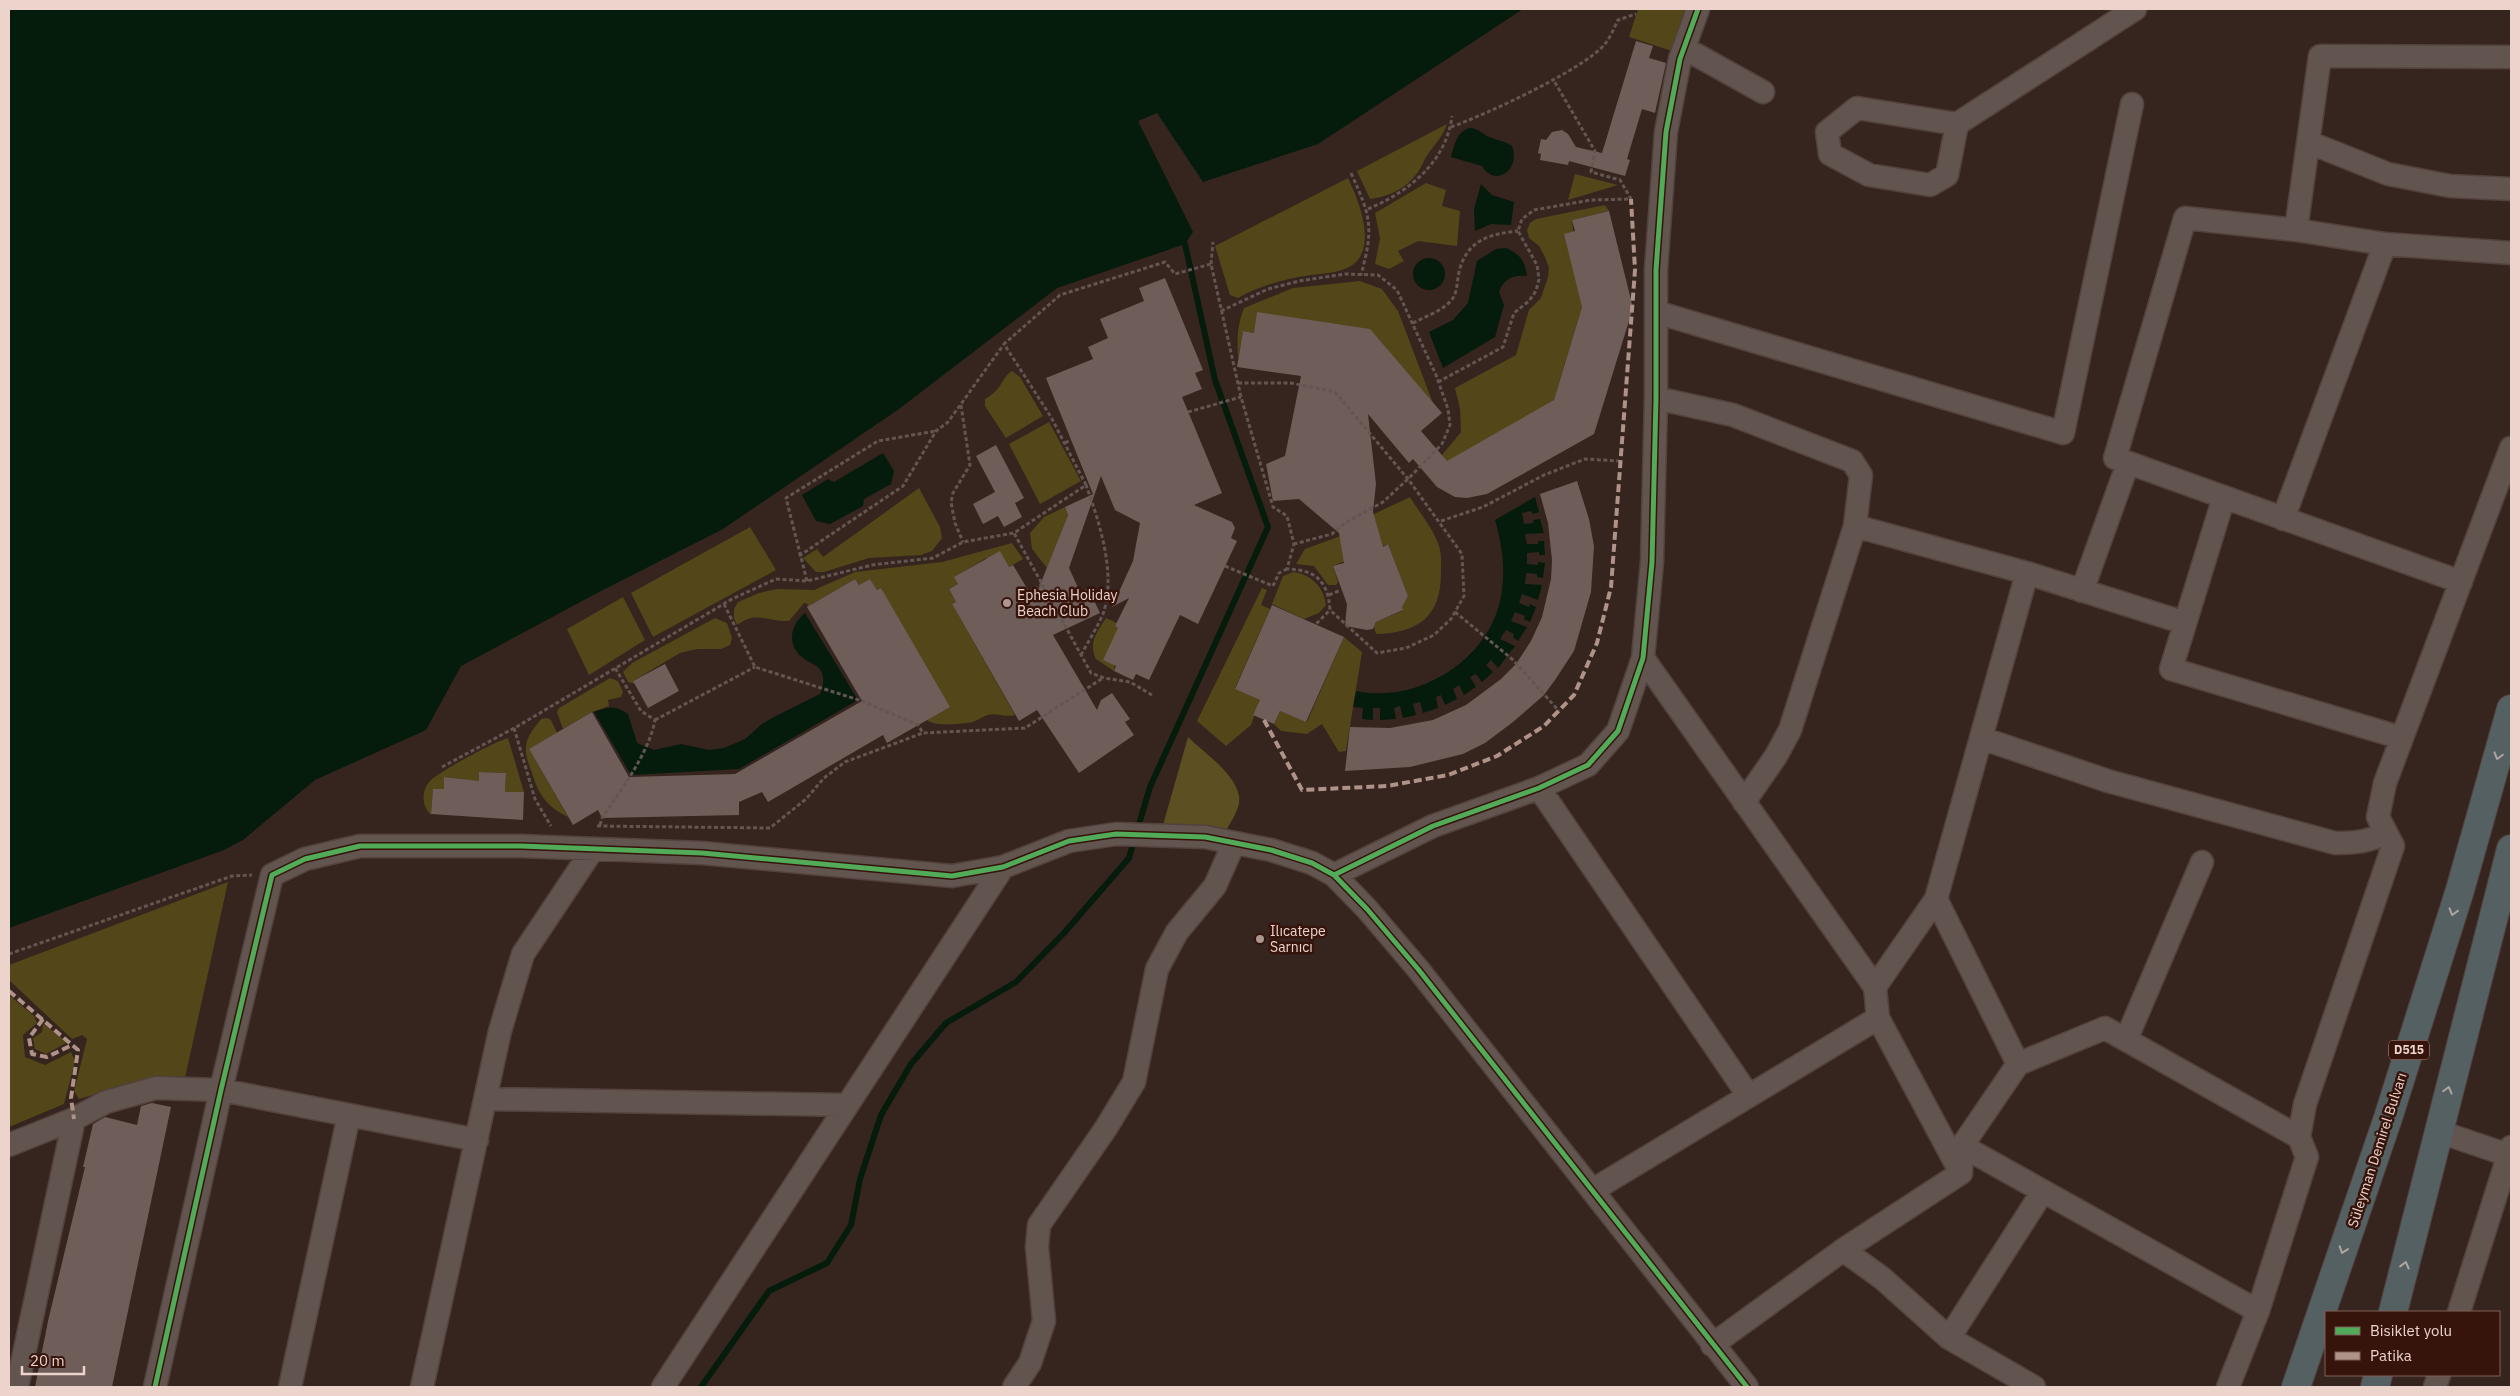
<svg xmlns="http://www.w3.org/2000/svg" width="2520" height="1396" viewBox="0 0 2520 1396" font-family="'IBM Plex Sans',sans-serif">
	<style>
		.green { fill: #534619 }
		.forest { fill: #5c4f21 }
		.water { fill: #051b0c }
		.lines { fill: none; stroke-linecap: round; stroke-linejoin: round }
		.stream { stroke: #051b0c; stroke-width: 6 }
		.building { fill: #6e5d58 }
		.minor-casing { stroke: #52413d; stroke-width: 25 }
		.highway-casing { stroke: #52413d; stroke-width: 30 }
		.path { stroke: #635552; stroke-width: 3; stroke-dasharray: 4 2.5; stroke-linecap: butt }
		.minor { stroke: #62544f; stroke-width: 22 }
		.highway { stroke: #546061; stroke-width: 28 }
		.quiet { stroke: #af9288; stroke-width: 4; stroke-dasharray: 8 4; stroke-linecap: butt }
		.cycleway-casing { stroke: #36140b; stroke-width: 8 }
		.cycleway { stroke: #51ab58; stroke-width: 5 }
		.oneway { stroke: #afa6a2 }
		.poi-dot { fill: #ac9690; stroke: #36140b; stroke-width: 2 }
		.labels { text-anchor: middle; stroke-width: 5; stroke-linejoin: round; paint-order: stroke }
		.shield { fill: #36140b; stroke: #b59a93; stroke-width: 1 }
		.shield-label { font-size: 12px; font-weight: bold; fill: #ecd4cd }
		.poi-label { font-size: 14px; fill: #ecd4cd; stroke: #36140b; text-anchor: start }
		.street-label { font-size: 14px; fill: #ecd4cd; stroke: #36140b }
	</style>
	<rect width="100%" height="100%" fill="#36241e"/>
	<path class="green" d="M1638,9H1685L1672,51L1629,37Z
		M1447,124C1442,138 1434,145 1426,157C1424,160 1423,164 1421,167C1411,186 1390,197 1370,199L1357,171Z
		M1575,174L1618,185L1568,200Z
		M1348,178C1360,203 1382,258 1342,270C1332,273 1321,274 1311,275C1285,279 1261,285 1238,298L1230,295L1215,246Z
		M1426,183L1446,190L1442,206L1460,211L1457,246L1418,241L1398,251L1404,261L1389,269L1375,264L1380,238L1375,213Z
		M1605,205L1609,211L1572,220L1582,307L1554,400L1466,468L1438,460L1461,432L1460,409L1455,388L1516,355L1529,310L1541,298L1548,277L1549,268L1545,257L1539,246L1529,238L1527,230L1530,223L1536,219Z
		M1360,281L1382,289L1398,311L1433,403L1254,333L1243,331L1238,359C1237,341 1237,325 1244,308L1293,288Z
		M1012,371L1020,377L1043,416L1006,438L985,406V399C1003,389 1001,378 1012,371Z
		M1049,422L1081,481L1040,504L1009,444Z
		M919,488L940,527L942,538L932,551L921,555L869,558L824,572H816L803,558L817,549L823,557Z
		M1410,497C1419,512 1432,527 1438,543C1442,552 1441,563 1441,573C1441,617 1418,633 1376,634L1374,627L1376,622L1402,611L1401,604L1408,596L1388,544L1333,566L1338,582L1336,585H1328L1314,566L1296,564L1305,549L1346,534L1357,522Z
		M1065,507L1068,515L1047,568L1032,549L1030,533L1044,517Z
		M750,527L776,570L653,637L631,593Z
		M1012,543L1023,559L1009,567L986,558L955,577L958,584L949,589L956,602L952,604L1015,715C1005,718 996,712 988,715C983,716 978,720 973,722C962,724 934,727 927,720L881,588L877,590L870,579L859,585L855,579L807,607L808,604L804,603L789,621C767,622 758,610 737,625L734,618V609L738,602L759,593L777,589L814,590L855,572L942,562Z
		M1293,572C1311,574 1324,587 1326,605L1319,613L1304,619L1272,604L1283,576Z
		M1262,588L1267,590L1261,605L1270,609L1235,688L1260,700L1251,725L1226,746L1197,721Z
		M623,597L645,640L589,675L567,629Z
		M715,618L727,623L732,638L730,645L721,649H697L680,653L633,681L635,684L628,682L623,672L632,663Z
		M1106,618L1117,623L1115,626L1118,628L1114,671L1096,659C1088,643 1097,632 1106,618Z
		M1344,637L1362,652L1346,751L1339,752L1322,724L1307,734L1281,731L1274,724L1280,711L1307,722Z
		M610,678L618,681L623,692L621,697L608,700L609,706L592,712L563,729L557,712L559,708Z
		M547,718L551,720L557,733L529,749L568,817C545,806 538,793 531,770C528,763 525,754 526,747C526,737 535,727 541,719Z
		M508,738L524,792H505L506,773L480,772L478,791L460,789L462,779L444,777V789L433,790L431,815C421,805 421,790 431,780C440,771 496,741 508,738Z
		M228,882L185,1078L154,1077L79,1099L74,1091L87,1039L82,1035L72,1039L9,980V965Z
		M9,995L34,1016L37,1023L23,1035L25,1057L45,1065L71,1052L75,1061L64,1104L9,1127Z
		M43,1024L68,1042L46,1054L35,1049L33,1038L42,1032Z"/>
	<path class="forest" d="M1188,737C1204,753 1234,772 1239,796C1241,807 1232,820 1227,829L1163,825Z"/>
	<path class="water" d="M9,9H1523L1318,144L1203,182L1157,113L1138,121L1193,232L1185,244L1057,288L899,409L723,529L599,592L461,666L426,730L315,780L243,840L224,850L9,928Z
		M1469,128C1480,128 1482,135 1492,138C1499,141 1505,141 1512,146C1521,170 1495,188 1482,166L1451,157C1455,144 1456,133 1469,128Z
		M1481,184L1492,195L1514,202L1511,225L1491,224L1475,231L1474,209Z
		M1506,248C1520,254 1525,261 1527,276C1512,275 1504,279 1499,292L1504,305L1495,337L1443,368L1429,332L1453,320L1468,303L1477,261L1496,249Z
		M1413 274a16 16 0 1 1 32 0a16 16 0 1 1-32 0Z
		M883,453L894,471L891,484L864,499L863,506L830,524L816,521L802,495L828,479L834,482Z
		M1535,497L1539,512L1533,514L1531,511L1522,513L1524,524L1534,523L1533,520L1540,519L1544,533L1525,534L1527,544H1538V541H1544L1545,555H1539V552L1527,553V564L1538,565V562L1545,563L1543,578L1537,577V574L1526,573L1525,584L1542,585L1538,600L1522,594L1519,603L1529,607L1530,604L1536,607L1530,622L1524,619L1525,616L1515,612L1511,621L1527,627L1518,641L1513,637L1514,634L1506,630L1500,639L1515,646L1498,668L1491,660L1486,665L1493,672L1482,682L1476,674L1470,677L1476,687L1464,695L1459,685L1453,689L1457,699L1445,705L1441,695L1436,697L1438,708L1423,713L1420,702L1413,704L1416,715L1403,718L1400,706L1394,708L1396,719L1380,720V708H1373V720L1362,719L1363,708L1353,707L1356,691C1418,704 1490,660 1501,596C1506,569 1502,545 1495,520Z
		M805,613L858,700L739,769L631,775L594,712C608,707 615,705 628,714L637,743L654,750L681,744L709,750L724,748L745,739L762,724L774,717L820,694C823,687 825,678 821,671C816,663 808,663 802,657C786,644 791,624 805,613Z"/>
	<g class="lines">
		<path class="stream" d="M701,1387L769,1291L827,1263L851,1225L860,1179L881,1115L911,1064L946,1023L1016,982L1064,933L1129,858L1150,787L1268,527L1215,380L1185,244"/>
	</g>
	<path class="building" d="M1636,41L1653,46L1649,58L1666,63L1655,113L1642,109L1627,159L1630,160L1625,176L1569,161L1568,165L1540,160L1541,154L1538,153L1541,139L1546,140L1552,132L1562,130L1568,134L1576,147L1602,153Z
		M1609,211L1633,308L1594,434L1487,494L1467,498L1455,497L1437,487L1413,459L1409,463L1368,414L1376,484L1373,512L1383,547L1388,544L1408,596L1402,607L1403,610L1376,622L1373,629L1367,630L1345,626L1347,604L1333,566L1344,563L1339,533L1299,499L1273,501L1266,464L1285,456L1301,376L1237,367L1243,331L1254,333L1257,312L1370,329L1442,413L1421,431L1447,461L1554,400L1582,307L1564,234L1575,231L1572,220Z
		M1165,278L1203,370L1195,373L1202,389L1182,397L1222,493L1194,505L1232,522L1235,528L1231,538L1237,541L1198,624L1180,615L1149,680L1136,674L1133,680L1114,671L1116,666L1103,660L1118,628L1115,626L1129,598L1112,607L1133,561L1140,523L1115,510L1101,476L1069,568L1080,592L1088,588L1100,613L1053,635L1097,710L1101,700L1112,693L1130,719L1125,722L1134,735L1079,773L1037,710L1019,721L952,604L956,602L949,589L958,584L954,577L1000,551L1009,567L1013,565L1034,600L1068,515L1065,507L1093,494L1046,378L1093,359L1088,347L1108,338L1100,319L1144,301L1139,288Z
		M996,445L1024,498L1015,503L1022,517L1004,527L998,516L983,524L973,504L995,492L976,456Z
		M1577,481L1589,519L1594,546L1591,592L1574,651L1555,680L1544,695L1513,722L1485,743L1463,754L1410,767L1345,771L1350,727L1390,728L1433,720L1466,705L1501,679L1516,664L1531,641L1542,617L1551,579L1552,560L1548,523L1540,494Z
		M855,579L859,585L870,579L877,590L881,588L950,707L887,743L883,735L768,802L762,792L739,802V815L602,818L598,810L573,825L529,749L592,712L629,777L735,774L862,701L807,607Z
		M1272,605L1344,637L1306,722L1280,711L1274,724L1253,715L1260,700L1235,689Z
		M665,664L679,691L648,708L633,681Z
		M479,772L506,773L505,792H524L523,820L431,814L433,789H444V777L479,781Z
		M152,1103L171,1107L112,1387H35L48,1321L85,1167H83L93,1124L105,1117L137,1125L141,1106Z"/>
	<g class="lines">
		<g class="minor-casing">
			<path id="minor" d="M1684,48L1763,92
				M1957,124L1947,175L1930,185L1869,175L1830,154L1827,132L1857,108L1957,124L2135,9
				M2308,142L2388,174L2450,186L2511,189
				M2296,230L2320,56L2511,57
				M1656,312L2063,433L2132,104
				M1656,398L1733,415L1852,461L1861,475L1855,526L1790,730L1776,756L1744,802
				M2224,497L2171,669L2402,738
				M2283,519L2385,244
				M1855,526L2027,573L2185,623
				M2461,582L2115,458L2185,218L2296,230L2385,244L2511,253
				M2082,591L2128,463
				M1643,658L1875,987
				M1981,738L2108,781L2335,843C2354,843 2370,842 2386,832
				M1539,788L1748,1095
				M1334,875L1433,826L1539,788L1588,765L1618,731L1643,658L1652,562L1656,398V270L1666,132L1680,59L1698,9
				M1936,899L2018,1064
				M1878,1018L1961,1173
				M2126,1040L2202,862
				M486,1099L846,1105
				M2437,1131L2511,1156
				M9,1145L74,1119L106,1102L156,1088L221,1090L477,1140
				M1962,1146L2258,1311
				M1593,1190L1878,1018L1875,987L1936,899L2027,573
				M1843,1250L1882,1278L1949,1338L2034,1387
				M2459,1312L2511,1147
				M1949,1338L2043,1191
				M1712,1345L1843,1250L1961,1173L1962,1146L2018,1064L2105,1028L2299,1137
				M17,1387L74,1119
				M155,1387L221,1090L272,875L305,859L360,846H521L702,853L952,876L1003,867L1069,841L1116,834L1205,837L1271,850L1312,863L1334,875L1367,909L1418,969L1747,1387
				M290,1387L349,1115
				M422,1387L500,1031L523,954L593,849
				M663,1387L1003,867
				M1014,1387L1030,1363L1044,1321L1037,1247L1039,1225L1106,1128L1134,1082L1157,969L1177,932L1215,886L1234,843
				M2228,1387L2258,1311L2307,1157L2299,1137L2305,1104L2393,846L2378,817L2385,783L2511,448
				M2435,1387L2439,1375"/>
		</g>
		<g class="highway-casing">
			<path id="highway" d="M2393,1312L2511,849
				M2296,1387L2388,1118L2460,890L2511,709
				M2375,1387L2378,1375"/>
		</g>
		<path class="path" d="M1451,127C1485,115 1583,70 1605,44C1610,38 1614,28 1618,20L1636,14
			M1351,173C1371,217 1374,227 1361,275
			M1368,209C1408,192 1446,163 1452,116
			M1211,264L1213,242
			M1221,311L1268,289L1299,281L1345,274L1378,275L1397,290L1436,375L1448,409L1450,425L1442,444L1408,479L1383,502L1345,523L1332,534L1294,544
			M1413,323C1426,316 1445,310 1453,298C1458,290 1457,277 1460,268C1469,239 1491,234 1518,231
			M1438,382L1503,347L1514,313L1529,301L1536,291L1539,279L1537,265L1518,231L1522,219L1534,210L1591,200L1631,199L1620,180L1591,172L1595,151L1553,79
			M1238,383H1291L1335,392L1408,479L1462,554L1464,596L1451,619L1434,635L1406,648L1377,653L1330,610
			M961,405L970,465L953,493L951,502L955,523L963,542
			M1188,412L1241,397
			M1065,443L1071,440
			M1441,521L1483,507L1544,475L1585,459L1619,461
			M799,556L903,486L936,431L948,422L1004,344
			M1225,566L1273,586L1279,573L1287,569
			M807,581L786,498L878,441L936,431
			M1029,593L1042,584
			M1329,595L1341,590
			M724,604L755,667L862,701L918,725L923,733L1025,728L1103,678
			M1455,612L1512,659L1559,711
			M1081,655C1088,642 1097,628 1103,614C1117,575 1099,521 1086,485
			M1152,695L1130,682L1104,678L1091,673L1014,533L1086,485L1051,417L1004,344L1060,295L1165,262L1175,274L1211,264L1241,397L1273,507L1287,516L1294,544L1287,569C1315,570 1328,580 1330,610L1316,624
			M655,720L755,667
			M514,728L535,799L551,826
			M442,767L518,726L732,599L776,579L807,581L872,565L933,558L963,542L1014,533
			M600,825L602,818C621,790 649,753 655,720L641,711L615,668
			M597,826L770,828L806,799L824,778L845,762L923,733
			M9,954L232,876L252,875"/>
		<use href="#minor" class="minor"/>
		<use href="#highway" class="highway"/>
		<path class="quiet" d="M1264,720L1302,790L1387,786L1448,775L1497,756L1544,726L1574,695L1597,643L1611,587L1635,270L1631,199
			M9,991L78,1050L71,1098L74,1119
			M43,1019L29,1038L32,1054L47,1057L72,1045"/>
		<g class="cycleway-casing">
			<path id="cycleway" d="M1334,875L1433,826L1539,788L1588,765L1618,731L1643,658L1652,562L1656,398V270L1666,132L1680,59L1698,9
				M155,1387L221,1090L272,875L305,859L360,846H521L702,853L952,876L1003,867L1069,841L1116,834L1205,837L1271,850L1312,863L1334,875L1367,909L1418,969L1747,1387"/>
		</g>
		<use href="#cycleway" class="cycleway"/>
	</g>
	<defs><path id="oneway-chevron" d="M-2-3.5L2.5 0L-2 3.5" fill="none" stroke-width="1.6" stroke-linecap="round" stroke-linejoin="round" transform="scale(1.25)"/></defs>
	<g class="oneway">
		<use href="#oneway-chevron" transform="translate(2498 756) rotate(106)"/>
		<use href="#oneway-chevron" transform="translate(2453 912) rotate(107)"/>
		<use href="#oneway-chevron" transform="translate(2448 1090) rotate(-75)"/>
		<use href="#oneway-chevron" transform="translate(2343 1250) rotate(109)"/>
		<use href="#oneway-chevron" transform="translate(2405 1265) rotate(-76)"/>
	</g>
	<g class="poi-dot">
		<circle cx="1007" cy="603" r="5"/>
		<circle cx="1260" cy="939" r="5"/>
	</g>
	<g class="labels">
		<rect class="shield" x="2389" y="1040.5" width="40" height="19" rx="4"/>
		<g class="shield-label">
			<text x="2409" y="1054">D515</text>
		</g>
		<g class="poi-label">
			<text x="1017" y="600">Ephesia Holiday<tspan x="1017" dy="16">Beach Club</tspan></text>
			<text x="1270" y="936">Ilıcatepe<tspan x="1270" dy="16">Sarnıcı</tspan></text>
		</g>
		<g class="street-label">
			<text transform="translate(2377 1150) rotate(-72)" y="5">Süleyman Demirel Bulvarı</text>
		</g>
	</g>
	<rect width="2520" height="1396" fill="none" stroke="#ecd4cd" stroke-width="20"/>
	<rect x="2325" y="1311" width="175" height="65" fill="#36140b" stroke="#7f6159"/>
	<rect x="2335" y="1327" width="25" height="8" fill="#51ab58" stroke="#7f6159"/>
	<text x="2370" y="1336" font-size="15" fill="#ecd4cd">Bisiklet yolu</text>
	<rect x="2335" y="1352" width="25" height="8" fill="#af9288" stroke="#7f6159"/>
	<text x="2370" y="1361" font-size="15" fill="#ecd4cd">Patika</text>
	<path d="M22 1366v8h62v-8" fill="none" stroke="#ecd4cd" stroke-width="2.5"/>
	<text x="30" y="1366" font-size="15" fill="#ecd4cd" stroke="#36140b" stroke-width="4" paint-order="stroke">20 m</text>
</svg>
